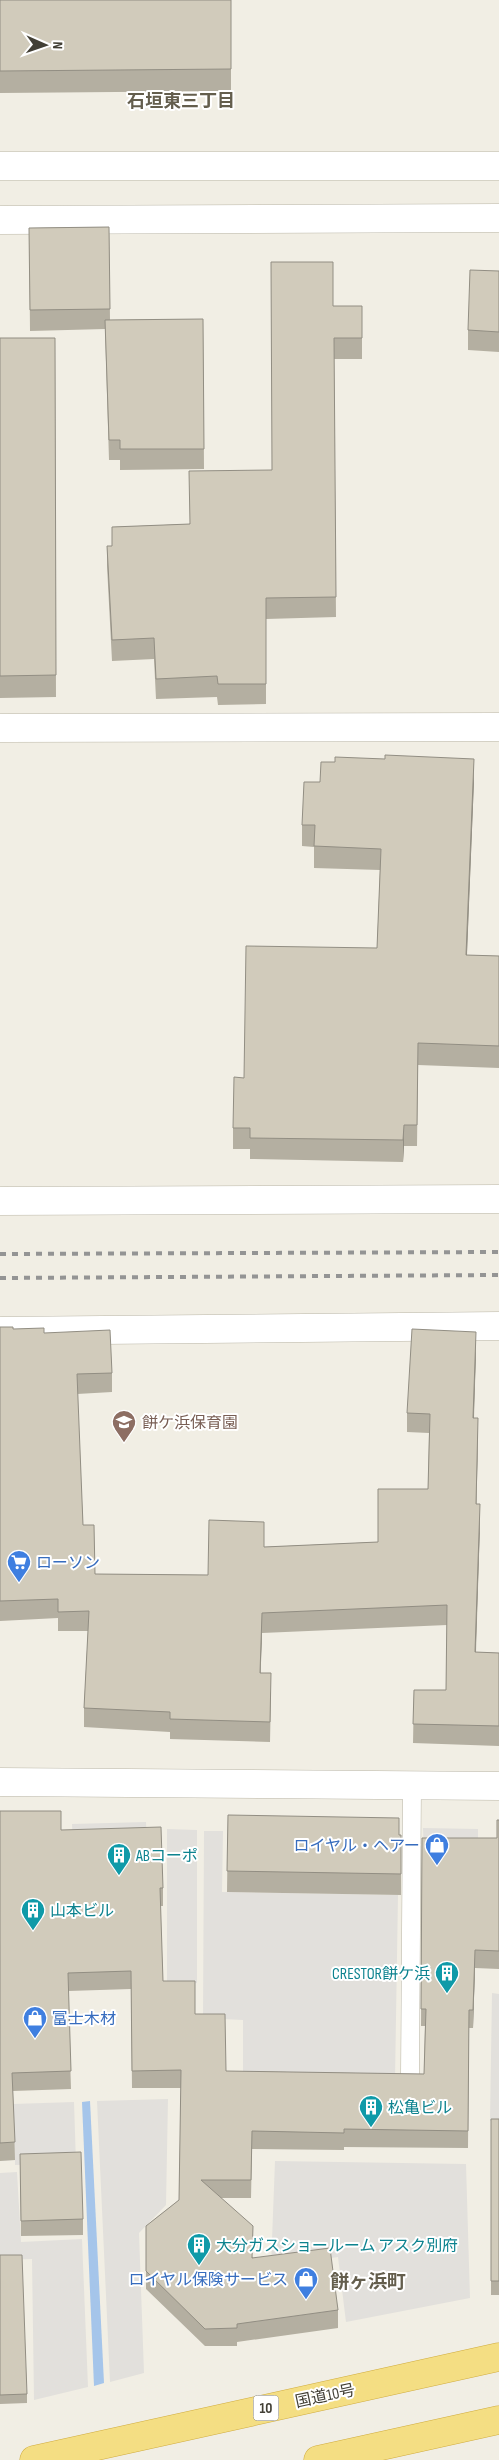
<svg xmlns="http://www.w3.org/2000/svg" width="499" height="2460" viewBox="0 0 499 2460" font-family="'Sofia Sans Condensed','Noto Sans JP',sans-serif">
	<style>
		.parking { fill: #e2e0dc }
		.water { fill: #a5c5ea }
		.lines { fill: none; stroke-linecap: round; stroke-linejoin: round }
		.service-casing { stroke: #bbb7a8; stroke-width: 19 }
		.minor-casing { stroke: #bbb7a8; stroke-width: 29 }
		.tertiary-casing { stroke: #bbb7a8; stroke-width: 29 }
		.trunk-casing { stroke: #d0ac3f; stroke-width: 29 }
		.service { stroke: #fff; stroke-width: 18 }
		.minor { stroke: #fff; stroke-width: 28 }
		.tertiary { stroke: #fff; stroke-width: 28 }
		.trunk { stroke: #f4de83; stroke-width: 28 }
		.rail { stroke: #949494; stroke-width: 4; stroke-dasharray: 6 6; stroke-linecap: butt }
		.wall { fill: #b4afa1 }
		.shaded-wall { fill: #928e83 }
		.building { fill: #d1cbbb; stroke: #928e83 }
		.labels { text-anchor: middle; stroke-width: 4; stroke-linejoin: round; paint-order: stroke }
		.shield { fill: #fff; stroke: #7b7972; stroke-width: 1 }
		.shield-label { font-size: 15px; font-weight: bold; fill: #423f35 }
		.education-label { font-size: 16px; fill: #785e54; stroke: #fff; text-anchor: start }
		.shop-label { font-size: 16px; fill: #366cbe; stroke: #fff; text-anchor: start }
		.culture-label { font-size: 16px; fill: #0d838f; stroke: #fff; text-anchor: start }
		.street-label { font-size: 16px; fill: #423f35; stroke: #fff }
		.neighbourhood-label { font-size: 18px; font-weight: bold; fill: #645e4d; stroke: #fff }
		.quarter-label { font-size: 19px; font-weight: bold; fill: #645e4d; stroke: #fff }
	</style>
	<rect width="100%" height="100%" fill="#f1eee4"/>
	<path class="parking" d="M146,1822L147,1842L73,1844L72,1824Z
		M423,1828L478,1829V1856L424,1855Z
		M167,1829L197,1830V1983L167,1986Z
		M204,1831H223L222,1892L398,1895L395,2080L243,2077V2020L203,2018Z
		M492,1993L499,1994V2122L490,2121Z
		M168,2099L166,2205L139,2233L144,2373L110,2382L97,2101Z
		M74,2102L76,2163L15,2165V2160L0,2161V2140L13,2104Z
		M275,2161L466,2164L470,2298L346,2322L338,2257L271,2266Z
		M17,2172L21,2242L82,2239L88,2387L34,2400L32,2259L0,2260V2173Z"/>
	<path class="water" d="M90,2101L104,2383L94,2386L82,2102Z"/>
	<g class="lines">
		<g class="service-casing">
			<path id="service" d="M410,2075L412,1786"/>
		</g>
		<g class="minor-casing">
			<path id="minor" d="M0,166H499
				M0,220L499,218
				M0,1331L499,1326"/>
		</g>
		<g class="tertiary-casing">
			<path id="tertiary" d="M0,728L499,727
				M0,1201L499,1199
				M0,1782L499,1786"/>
		</g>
		<g class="trunk-casing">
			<path id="trunk" d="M34,2460L499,2357
				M318,2460L499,2420"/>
		</g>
		<use href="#service" class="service"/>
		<use href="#minor" class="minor"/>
		<use href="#tertiary" class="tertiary"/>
		<use href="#trunk" class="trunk"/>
		<path class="rail" d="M0,1254L499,1252
			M0,1278L499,1275"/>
	</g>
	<path class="wall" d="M0,0H231V91L0,93Z
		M109,227L110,320L203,319L204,469L120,470V460H109L105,329L30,331L29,228Z
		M499,271V352L468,350V330Z
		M333,306H362V359H334L336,617L266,619V704L218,705L217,697L156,699L154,659L112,661L107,566V546H112V527L189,524L272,470Z
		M0,338H55L56,697L0,698Z
		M474,780L467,955L499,956V1068L418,1065L417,1146H404L403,1162L250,1159V1149H233V1128L244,1078L377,948L380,870L314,868V847L302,846V825L320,782Z
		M0,1327L44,1333L112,1373V1392L77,1394L83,1525L95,1574L208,1575L264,1547L378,1542L428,1489L429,1433L407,1432V1413L476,1352L474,1418L478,1438L476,1504L480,1524L476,1652L499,1653V1746L413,1743L414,1690H446L447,1625L262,1633L260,1673L271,1693L270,1742L170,1739V1732L84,1727V1708L88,1631H58V1618L0,1621Z
		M0,1811L61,1830L163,1888V1906H160L163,1981L195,2014L226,2071L424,2074L425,2026H421L422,1838H497L499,1820V1969L475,1968L473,2028H469L468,2148L344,2147V2150L252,2149L251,2198H221L253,2258L338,2310V2328L237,2342V2346H205L146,2289V2226L179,2200L181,2088H132L131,1989L68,1991L71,2089L13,2091L15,2160L0,2161Z
		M228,1815L401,1835V1895L227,1892Z
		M491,2119H499V2295H491Z
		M20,2154L83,2219V2235L21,2236Z
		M0,2255L27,2394V2403L0,2404Z"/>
	<path class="shaded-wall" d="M474,759V780L466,976V955Z
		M404,1125V1146L403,1162V1140Z
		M476,1332V1352L473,1438V1418Z
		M478,1418V1438L476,1524V1504Z
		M480,1504V1524L475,1672V1652Z
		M262,1613V1633L260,1692V1673Z
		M475,1950V1968L473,2028V2010Z"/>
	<path class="building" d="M0,0H231V69L0,71Z
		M109,227L110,309L30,310L29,228Z
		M271,262H333V306H362V338H334L336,597L266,598V684H218L217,676L156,679L154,638L112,640L107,546H112V527L190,524L189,471L272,470Z
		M470,270L499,271V332L468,330Z
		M203,319L204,449H120V440H109L105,320Z
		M0,338H55L56,675L0,676Z
		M385,755L474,759L466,955L499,956V1046L418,1043L417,1125H404L403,1140L250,1138V1128H233L234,1077L244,1078L246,946L377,948L381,849L314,846L315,825H302L304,782H320L321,762H335V757L385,759Z
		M0,1327H13V1329L44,1328V1333L110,1330L112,1373L77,1374L83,1525H94L95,1574L208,1575L209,1520L264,1522V1547L378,1542V1489H428L430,1414L407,1413L412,1329L476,1332L473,1418H478L476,1504H480L475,1652L499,1653V1726L413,1724L414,1690H446L447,1605L262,1613L260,1673H271L270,1722L170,1719V1712L84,1708L89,1611L58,1612V1599L0,1601Z
		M0,1811H61V1830L161,1827L163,1888H160L163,1981H195V2014H225L226,2071L424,2074L426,2009H421L422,1838H497V1820H499V1951L475,1950L473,2010H469L468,2131L344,2129V2133L252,2131L251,2180H201L253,2226L252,2258L330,2248L338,2310L237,2324V2328L205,2329L146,2271V2226L179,2200L181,2070L132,2071L131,1971L68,1973L71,2071L12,2073L15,2142L0,2143Z
		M228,1815L399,1818V1835H401V1874L227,1871Z
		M491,2119H499V2281H491Z
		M81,2152L83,2219L21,2221L20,2154Z
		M0,2255H22L27,2394L0,2395Z"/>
	<defs>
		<g id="school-pin" transform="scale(1.25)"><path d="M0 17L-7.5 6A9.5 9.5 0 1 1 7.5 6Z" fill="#8d6e63" stroke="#fff"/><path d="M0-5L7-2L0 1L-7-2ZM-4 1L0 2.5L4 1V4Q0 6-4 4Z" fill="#fff"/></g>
		<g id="supermarket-pin" transform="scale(1.25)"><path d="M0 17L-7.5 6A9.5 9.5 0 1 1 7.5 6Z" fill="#3f7fe0" stroke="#fff"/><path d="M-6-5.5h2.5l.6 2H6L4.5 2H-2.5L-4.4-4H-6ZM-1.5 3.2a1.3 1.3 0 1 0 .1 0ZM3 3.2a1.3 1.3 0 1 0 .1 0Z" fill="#fff"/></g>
		<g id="shop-pin" transform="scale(1.25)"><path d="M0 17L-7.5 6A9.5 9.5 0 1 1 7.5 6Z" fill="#3f7fe0" stroke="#fff"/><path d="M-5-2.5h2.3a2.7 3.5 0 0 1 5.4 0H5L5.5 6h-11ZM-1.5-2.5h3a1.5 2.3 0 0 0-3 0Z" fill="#fff"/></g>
		<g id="building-pin" transform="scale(1.25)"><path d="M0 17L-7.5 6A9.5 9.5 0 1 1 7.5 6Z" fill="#0f9aa8" stroke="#fff"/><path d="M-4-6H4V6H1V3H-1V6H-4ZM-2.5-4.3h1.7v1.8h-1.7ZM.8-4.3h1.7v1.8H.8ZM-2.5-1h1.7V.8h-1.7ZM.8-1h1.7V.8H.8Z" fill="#fff"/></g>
	</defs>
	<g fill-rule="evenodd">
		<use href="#school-pin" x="124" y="1422"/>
		<use href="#supermarket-pin" x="19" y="1562"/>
		<use href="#shop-pin" x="437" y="1845"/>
		<use href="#building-pin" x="119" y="1855"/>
		<use href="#building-pin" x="33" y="1910"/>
		<use href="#building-pin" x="447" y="1973"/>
		<use href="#shop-pin" x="35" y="2018"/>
		<use href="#building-pin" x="371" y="2107"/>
		<use href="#building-pin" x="199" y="2245"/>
		<use href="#shop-pin" x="306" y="2279"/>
	</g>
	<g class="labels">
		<rect class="shield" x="253.5" y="2395.5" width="25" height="25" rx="4"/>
		<g class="shield-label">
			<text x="266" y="2413">10</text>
		</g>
		<g class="education-label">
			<text x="142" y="1428">餅ケ浜保育園</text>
		</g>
		<g class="shop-label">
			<text x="36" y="1568">ローソン</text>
			<text x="420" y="1851" text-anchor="end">ロイヤル・ヘアー</text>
			<text x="52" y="2024">富士木材</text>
			<text x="288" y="2285" text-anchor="end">ロイヤル保険サービス</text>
		</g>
		<g class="culture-label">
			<text x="136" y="1861">ABコーポ</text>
			<text x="50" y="1916">山本ビル</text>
			<text x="430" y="1979" text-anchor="end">CRESTOR餅ケ浜</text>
			<text x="388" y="2113">松亀ビル</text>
			<text x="216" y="2251">大分ガスショールーム アスク別府</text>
		</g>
		<g class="street-label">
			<text transform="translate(325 2395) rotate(-12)" y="6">国道10号</text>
		</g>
		<g class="neighbourhood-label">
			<text x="181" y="107">石垣東三丁目</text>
		</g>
		<g class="quarter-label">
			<text x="368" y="2288">餅ヶ浜町</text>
		</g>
	</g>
	<g transform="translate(45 45) rotate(92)" stroke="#ffffff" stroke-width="4" paint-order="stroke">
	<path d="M0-4L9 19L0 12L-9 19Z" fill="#423f35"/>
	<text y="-8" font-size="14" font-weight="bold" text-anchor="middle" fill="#423f35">N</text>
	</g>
</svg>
